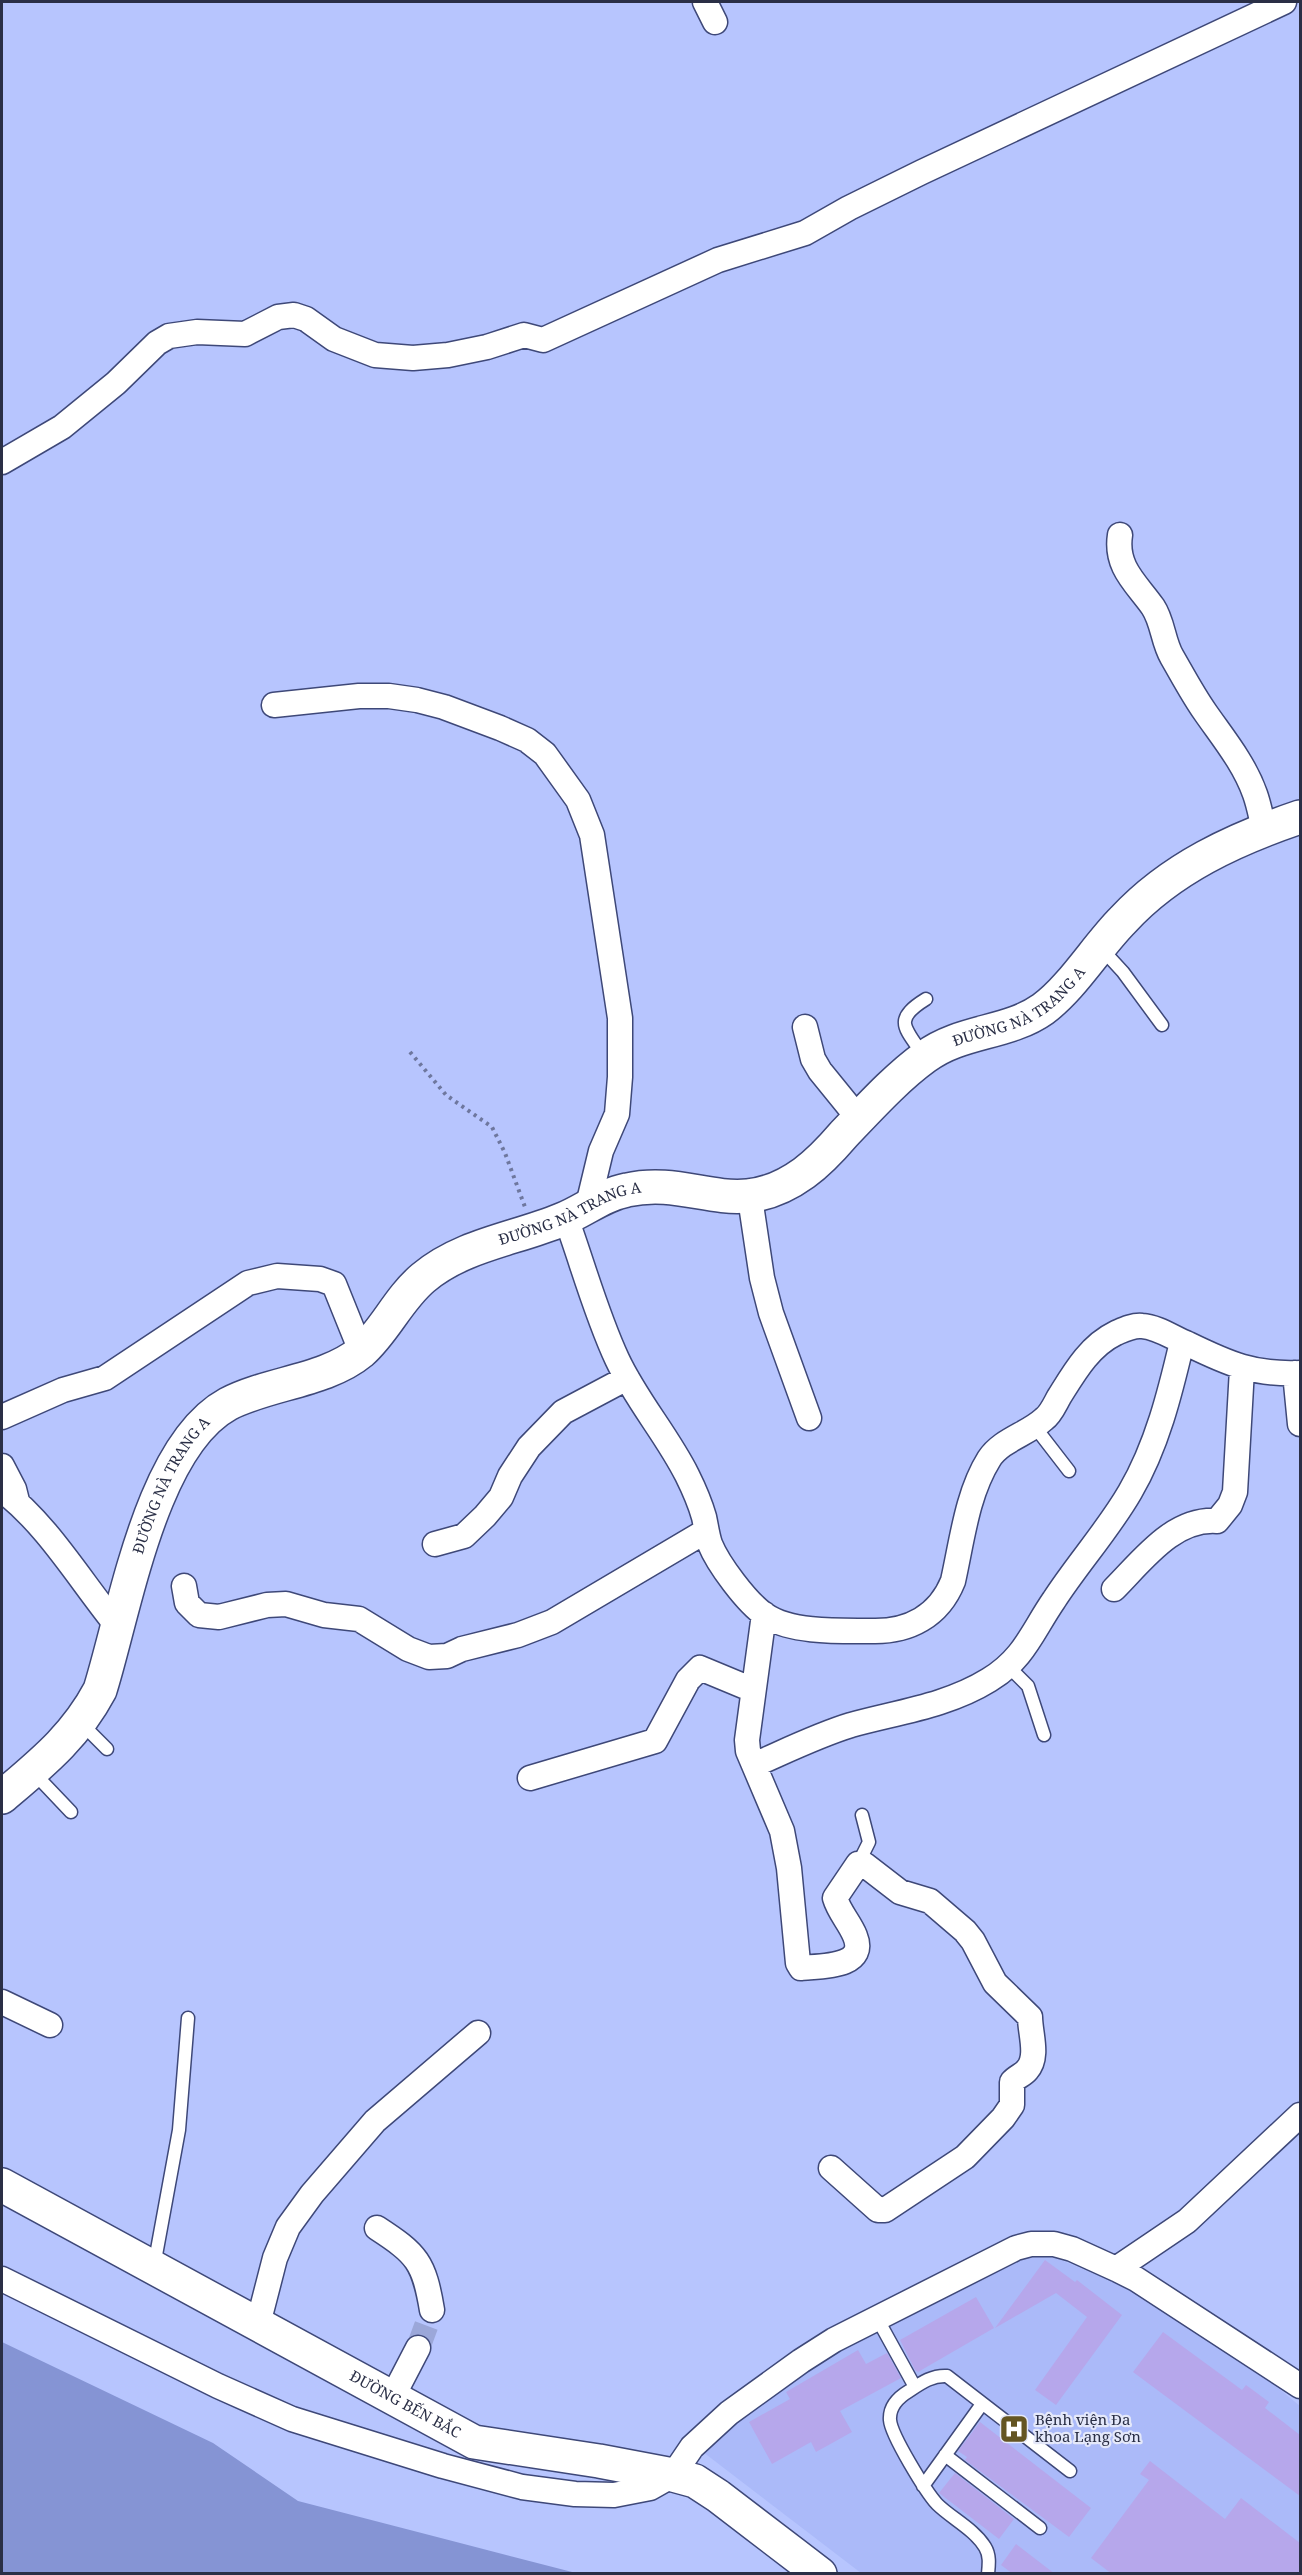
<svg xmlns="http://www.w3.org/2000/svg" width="1302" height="2575" viewBox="0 0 1302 2575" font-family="'Noto Serif',serif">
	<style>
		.built { fill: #abbaf9 }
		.water { fill: #8594d4 }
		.building { fill: #b6a7eb }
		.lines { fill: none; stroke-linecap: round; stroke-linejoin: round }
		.street-tunnel { stroke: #9ba7d9; stroke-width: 24; stroke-dasharray: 24 12; stroke-linecap: butt }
		.lane-casing { stroke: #3e4878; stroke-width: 15 }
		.street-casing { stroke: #3e4878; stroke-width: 27 }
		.secondary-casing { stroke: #3e4878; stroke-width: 36 }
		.path { stroke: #6e779e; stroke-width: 4; stroke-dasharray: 3 4.5; stroke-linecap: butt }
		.lane { stroke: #fff; stroke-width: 12 }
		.street { stroke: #fff; stroke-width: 24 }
		.secondary { stroke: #fff; stroke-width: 33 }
		.labels { text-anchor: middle; stroke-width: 4.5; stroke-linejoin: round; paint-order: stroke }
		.street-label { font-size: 15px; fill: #2a2f46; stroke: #e4e8fa }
		.poi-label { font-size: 15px; fill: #2a2f46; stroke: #e4e8fa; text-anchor: start }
	</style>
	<rect width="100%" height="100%" fill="#b7c5fe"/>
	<path class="built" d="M1042,2252L1144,2295L1241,2358L1300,2406V2573H861L703,2452L758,2400L842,2348L905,2314L1026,2257Z"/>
	<path class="water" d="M2,2342L213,2443L298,2501L576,2573H2Z"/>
	<path class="building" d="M1045,2260L1075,2282L1077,2280L1122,2315L1056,2405L1035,2390L1087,2317L1056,2293L995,2328Z
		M976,2297L994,2328L918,2372L915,2370L900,2340Z
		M1163,2332L1242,2390L1246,2385L1269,2402L1265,2408L1300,2435V2496L1133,2372Z
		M858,2350L866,2364L887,2353L901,2378L840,2411L852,2432L816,2452L811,2442L772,2464L749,2422L790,2399L786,2392Z
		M980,2422L1091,2508L1069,2537L965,2460L967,2457L958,2451Z
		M1150,2461L1225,2519L1241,2498L1300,2543V2574H1112L1091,2558L1149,2480L1140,2474Z
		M955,2473L1014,2519L999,2539L939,2493Z
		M1016,2544L1055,2574H1013L1001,2565Z"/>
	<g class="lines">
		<path class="street-tunnel" d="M418,2348L432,2310"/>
		<g class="lane-casing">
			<path id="lane" d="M1100,947L1123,972L1162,1025
				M924,1056C905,1028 892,1020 926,999
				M1035,1427L1069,1471
				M1009,1667L1028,1686L1044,1735
				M82,1724L107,1749
				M33,1772L71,1812
				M858,1864L869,1842L862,1815
				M154,2266L179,2130L188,2018
				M877,2318L915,2387
				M945,2455L1040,2528
				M923,2486L982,2404
				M988,2574C989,2564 990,2555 985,2547C974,2529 951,2518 937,2504C926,2492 891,2435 890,2420C889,2406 899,2397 909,2391C921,2383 932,2375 947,2376L1070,2471"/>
		</g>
		<g class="street-casing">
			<path id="street" d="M705,2L715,22
				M2,462L62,427L116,383L157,343L169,336L197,332L245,334L278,317L294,315L306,319L334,339L375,355L413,358L448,355L487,347L524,335L543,340L718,260L805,233L849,208L922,172L1284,2
				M1120,535C1115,567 1136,583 1153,607C1163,622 1163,642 1172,657C1183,676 1193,695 1205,712C1223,738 1244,763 1255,794C1259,805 1261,817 1264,829
				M274,705L359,696H389L417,700L444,707L500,728L527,740L545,754L578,800L592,835L620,1018V1077L617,1114L601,1151L588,1205
				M805,1027L813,1059L820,1071L859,1119
				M750,1198L762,1278L771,1313L809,1418
				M566,1218C583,1265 596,1314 617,1359C636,1400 667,1435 687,1475C694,1489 700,1503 704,1517C706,1526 707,1535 710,1544C718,1564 747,1603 765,1615C790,1633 842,1631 872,1631C909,1632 939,1616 953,1581C962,1541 967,1494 989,1459C1001,1440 1028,1434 1044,1419C1051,1414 1055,1404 1059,1397C1074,1373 1089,1346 1116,1333C1123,1330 1133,1325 1142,1326C1158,1327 1173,1338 1188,1344C1229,1364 1254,1375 1300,1373
				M1295,1373L1300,1424
				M2,1417L63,1390L105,1378L248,1283L277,1276L320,1279L334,1284L361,1351
				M2,1466L14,1489L17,1501
				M2,1490C48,1525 81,1582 118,1627
				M435,1544L464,1536L485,1516L501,1497L510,1476L529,1447L563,1412L627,1378
				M184,1586L187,1603L199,1615L219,1617L267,1605L286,1604L324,1615L359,1619L408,1649L429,1657L447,1656L462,1649L518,1635L552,1622L706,1531
				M1114,1589C1143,1560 1173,1518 1217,1521L1230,1505L1235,1492L1242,1369
				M764,1614L747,1740L748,1751L782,1831L789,1868L798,1963L801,1968C820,1966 868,1968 855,1936C850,1923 839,1912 835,1898L858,1864L865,1865L900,1892L930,1901L965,1931L973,1941L995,1983L1030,2017C1030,2033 1039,2057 1027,2070C1023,2075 1016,2077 1012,2082V2105L1003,2118L965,2157L885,2210H878L831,2168
				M754,1765C786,1751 818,1735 851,1725C898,1712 947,1706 989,1680C1024,1659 1032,1632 1054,1600C1078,1563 1108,1530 1130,1492C1157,1446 1170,1393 1182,1342
				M530,1778L655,1741L688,1680L700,1668L753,1690
				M2,2002L50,2025
				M377,2228C417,2254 424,2262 432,2310
				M1116,2269L1187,2221L1300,2115
				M2,2279L218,2386L292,2419L443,2466L522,2487L575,2494L614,2495L650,2488L673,2475L692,2447L729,2413L801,2361L834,2340L1016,2248L1031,2244H1054L1072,2249L1116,2269L1136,2279L1300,2386
				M258,2324L275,2258L288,2227L312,2194L375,2121L478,2033
				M392,2398L418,2348"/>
		</g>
		<g class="secondary-casing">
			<g id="secondary">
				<path id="s1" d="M2,1797C42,1763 75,1737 100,1690C125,1610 151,1446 228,1404C268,1383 326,1381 361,1352C385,1331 398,1299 423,1278C462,1245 515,1239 561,1220C584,1211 602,1195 627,1190C694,1175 735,1223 804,1173C819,1162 832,1148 844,1134C869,1108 896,1078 925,1057C961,1030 1008,1034 1043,1009C1072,988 1097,946 1123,920C1171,868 1235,839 1300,817"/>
				<path id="s2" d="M2,2185L474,2442L599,2461L673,2475L695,2481L718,2496L820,2574"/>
			</g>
		</g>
		<path class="path" d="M410,1052L446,1095L492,1127L505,1153L525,1207"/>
		<use href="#lane" class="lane"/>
		<use href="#street" class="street"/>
		<use href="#secondary" class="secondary"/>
	</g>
	<defs>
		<g id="hospital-square" transform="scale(1.5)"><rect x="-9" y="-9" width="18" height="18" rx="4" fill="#645522" stroke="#e4e8fa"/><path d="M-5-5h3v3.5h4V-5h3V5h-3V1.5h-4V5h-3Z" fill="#fff"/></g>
	</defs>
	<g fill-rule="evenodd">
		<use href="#hospital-square" x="1014" y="2429"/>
	</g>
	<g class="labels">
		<g class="street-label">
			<text dy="5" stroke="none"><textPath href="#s1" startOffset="1389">ĐƯỜNG NÀ TRANG A</textPath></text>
			<text dy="5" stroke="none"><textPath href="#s1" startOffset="868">ĐƯỜNG NÀ TRANG A</textPath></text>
			<text dy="5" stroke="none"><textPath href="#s1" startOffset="364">ĐƯỜNG NÀ TRANG A</textPath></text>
			<text dy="5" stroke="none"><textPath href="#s2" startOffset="459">ĐƯỜNG BẾN BẮC</textPath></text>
		</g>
		<g class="poi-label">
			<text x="1035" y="2425">Bệnh viện Đa<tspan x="1035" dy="17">khoa Lạng Sơn</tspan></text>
		</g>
	</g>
	<rect width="1302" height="2575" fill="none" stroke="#2a2f46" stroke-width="6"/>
</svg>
